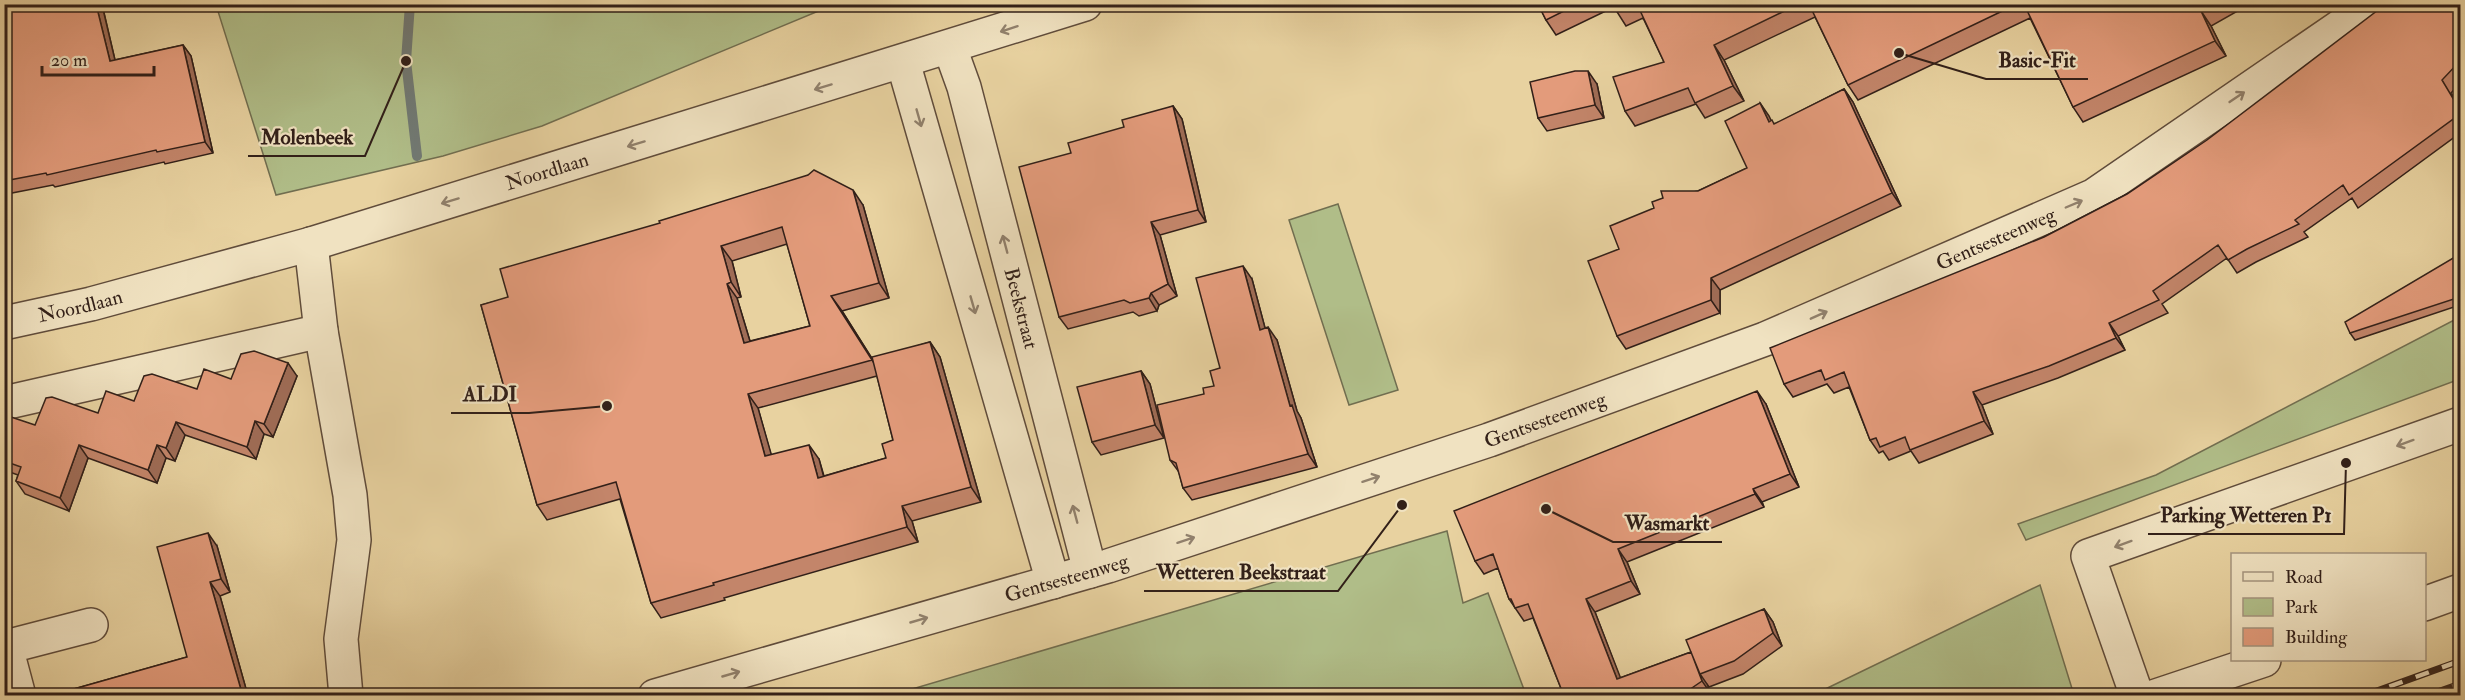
<svg xmlns="http://www.w3.org/2000/svg" width="2465" height="700" viewBox="0 0 2465 700" font-family="'IM FELL Double Pica',serif">
	<style>
		.green { fill: #b0bd88; stroke: #716e50; stroke-width: 1.5 }
		.lines { fill: none; stroke-linecap: round; stroke-linejoin: round }
		.stream { stroke: #717973; stroke-width: 10 }
		.minor-casing { stroke: #604c3b; stroke-width: 36 }
		.minor { stroke: #f0e2c1; stroke-width: 33 }
		.rail-casing { stroke: #322019; stroke-width: 7 }
		.rail { stroke: #f0e2c1; stroke-width: 4.5; stroke-dasharray: 14; stroke-linecap: butt }
		.wall { fill: #c3856a; stroke: #322019; stroke-width: 1.5; fill-rule: evenodd }
		.shaded-wall { fill: #9f6c56; stroke: #322019; stroke-width: 1.5 }
		.building { fill: #e39b7b; stroke: #322019; stroke-width: 1.5; fill-rule: evenodd }
		.oneway { stroke: #91816d }
		.labels { text-anchor: middle; stroke-width: 4.5; stroke-linejoin: round; paint-order: stroke }
		.street-label { font-size: 20px; fill: #322019; stroke: #f0e2c1 }
		.leader { fill: none; stroke: #322019; stroke-width: 2 }
		.callout-dot { fill: #322019; stroke: #f0e2c1; stroke-width: 2 }
		.callout-label { font-size: 21px; text-anchor: middle; font-weight: bold; fill: #322019; stroke: #f0e2c1; stroke-width: 4.5; stroke-linejoin: round; paint-order: stroke }
	</style>
	<rect width="100%" height="100%" fill="#e8d2a0"/>
	<filter id="stains"><feTurbulence type="fractalNoise" baseFrequency=".00333" numOctaves="4"/><feColorMatrix values="0 0 0 0 .2 0 0 0 0 .09 0 0 0 0 .02 0 0 0 .5 -.17"/></filter>
	<radialGradient id="worn" r=".72"><stop offset=".6" stop-color="#630" stop-opacity="0"/><stop offset="1" stop-color="#630" stop-opacity=".3"/></radialGradient>
	<path class="green" d="M216,5V4L833,5L542,126L443,156L276,195Z
		M1338,204L1398,390L1349,405L1289,220Z
		M2460,317V379L2026,540L2018,524L2156,475Z
		M1447,531L1463,603L1488,593L1526,695H892Z
		M2040,585L2074,695H1813Z"/>
	<g class="lines">
		<path class="stream" d="M410,4L406,61L417,156"/>
		<g class="minor-casing">
			<g id="minor">
				<path id="s1" d="M950,48L964,87L1090,571"/>
				<path d="M903,62L1053,582"/>
				<path d="M311,244L321,331L350,495L354,540L341,639L346,696"/>
				<path id="s2" d="M4,323L91,304L311,244L1085,4"/>
				<path d="M4,403L321,331"/>
				<path d="M2424,604L2460,591"/>
				<path d="M19,696L6,647L91,625"/>
				<path id="s3" d="M655,696L1108,566L1489,440L1765,339L2093,196L2373,4"/>
				<path d="M2137,696L2088,556L2460,424"/>
				<path d="M2156,696L2264,660"/>
			</g>
		</g>
		<use href="#minor" class="minor"/>
		<g class="rail-casing">
			<path id="rail" d="M2363,696L2460,661
				M2426,696L2460,684"/>
		</g>
		<use href="#rail" class="rail"/>
	</g>
	<path class="wall" d="M102,4L115,60L183,45L191,56L213,153L165,164L164,162L55,187L53,185L7,194L4,198V12Z
		M1538,4H2250L2211,26L2226,56L2083,122L2073,107L2030,18L1858,100L1848,85L1815,17L1724,60L1744,101L1705,118L1696,104L1635,126L1625,111L1664,62L1643,18L1626,26L1614,7L1556,35L1546,20Z
		M2460,4V83L2451,93L2460,108V133L2358,208L2352,198L2304,232L2308,237L2256,262L2237,273L2227,258L2162,304L2168,313L2118,336L2125,350L2058,378L1982,405L1993,434L1919,463L1911,451L1889,460L1883,451L1879,453L1870,440L1849,387L1834,393L1827,384L1793,397L1784,384L2044,237L2127,194Z
		M1597,84L1604,118L1547,131L1538,118Z
		M1844,89L1853,102L1901,206L1720,290V313L1626,349L1617,336L1619,249L1663,198L1698,191L1747,168L1760,103L1771,121L1775,124Z
		M1173,106L1182,119L1206,222L1160,235L1177,296L1159,305L1157,311L1139,316L1133,312L1068,329L1059,317L1071,153Z
		M863,205L889,298L842,311L873,360L930,342L940,357L981,502L912,521L918,542L724,598L725,600L661,618L651,603L620,499L547,520L537,505L481,305ZM787,244L810,326L750,341L737,298L741,297L732,261ZM877,376L893,440L886,458L824,476L819,459L771,455L758,408Z
		M2460,254V305L2355,340L2350,333Z
		M1252,279L1265,328L1277,340L1297,411L1301,418L1317,467L1192,500L1183,488L1179,472L1170,460L1204,394L1214,386Z
		M1141,371L1150,384L1164,438L1101,455L1092,442Z
		M297,376L273,437L264,434L256,459L185,435L175,461L166,458L157,483L88,458L69,511L25,494L16,481L18,475L4,470V461L35,425L98,413L134,401L197,389L231,379Z
		M1766,404L1799,487L1762,502L1764,507L1627,562L1640,594L1595,612L1620,678L1691,652L1764,609L1773,622L1782,646L1743,674L1709,687L1707,684L1711,694L1709,696H1564L1533,618L1524,621L1509,599L1498,568L1484,574L1475,561Z
		M217,546L230,592L220,596L248,696H49L187,657Z"/>
	<path class="shaded-wall" d="M96,4L102,5L118,73L110,61Z
		M2201,11L2211,26L2226,56L2215,41Z
		M183,45L191,56L213,153L205,142Z
		M1714,45L1724,60L1744,101L1733,86Z
		M1588,71L1597,84L1604,118L1595,105Z
		M1844,89L1853,102L1901,206L1892,193Z
		M1760,103L1769,116L1778,135L1769,122Z
		M1173,106L1182,119L1206,222L1198,210Z
		M853,190L863,205L889,298L879,283Z
		M1151,222L1160,235L1177,296L1168,284Z
		M721,246L732,261L741,297L731,282Z
		M1243,266L1252,279L1269,343L1260,330Z
		M1711,278L1720,290V313L1711,300Z
		M727,284L737,298L755,358L744,343Z
		M1151,293L1159,305L1157,311L1149,298Z
		M831,296L842,311L882,375L872,360Z
		M2109,323L2118,336L2125,350L2116,338Z
		M1268,327L1277,340L1297,411L1301,418L1317,467L1308,454L1290,406Z
		M930,342L940,357L981,502L971,487Z
		M288,363L297,376L273,437L264,424Z
		M1141,371L1150,384L1164,438L1155,425Z
		M1757,391L1766,404L1799,487L1790,474Z
		M1973,392L1982,405L1993,434L1984,421Z
		M748,394L758,408L776,471L765,456Z
		M255,421L264,434L256,459L247,447Z
		M176,422L185,435L175,461L166,448Z
		M79,445L88,458L69,511L60,498Z
		M157,445L166,458L157,483L148,470Z
		M809,445L819,459L828,493L818,478Z
		M1753,489L1762,502L1764,507L1755,494Z
		M902,506L912,521L918,542L907,527Z
		M208,533L217,546L230,592L221,579Z
		M1618,549L1627,562L1640,594L1631,581Z
		M210,582L220,596L248,696H244L242,693Z
		M1586,599L1595,612L1626,692L1617,679Z
		M1764,609L1773,622L1782,646L1773,633Z
		M1691,652L1700,674L1707,684L1711,694L1702,681Z"/>
	<path class="building" d="M40,4H96L110,61L183,45L205,142L157,152L156,150L47,175L46,173L4,181V12Z
		M1538,4H1578L1546,20Z
		M1613,4H1629L1615,11Z
		M1637,4H1799L1714,45L1733,86L1695,103L1688,88L1625,111L1613,77L1664,62Z
		M1809,4H2017L1848,85Z
		M2024,4H2212L2201,11L2215,41L2073,107Z
		M2386,4H2460V61L2442,80L2460,110V114L2349,195L2343,185L2295,220L2299,224L2247,249L2228,260L2218,245L2153,291L2159,300L2109,323L2116,338L2049,366L1973,392L1984,421L1910,450L1905,437L1880,447L1876,438L1870,440L1844,372L1825,380L1821,370L1784,384L1770,348L2044,237L2127,194L2207,140Z
		M1575,71H1588L1595,105L1538,118L1530,82Z
		M1844,89L1892,193L1711,278V300L1617,336L1588,261L1619,249L1610,226L1654,208L1652,202L1663,198L1661,191H1698L1747,168L1725,121L1760,103L1769,122L1772,120L1774,124Z
		M1173,106L1198,210L1151,222L1168,284L1151,293L1149,298L1130,303L1124,300L1059,317L1019,167L1071,153L1068,143L1124,127L1122,120Z
		M814,170L853,190L879,283L831,296L872,360L748,394L765,456L809,445L818,478L886,458L882,444L893,440L872,357L930,342L971,487L902,506L907,527L713,583L714,585L651,603L616,482L537,505L481,305L508,297L500,269L660,223L659,221L808,175ZM782,227L810,326L744,343L727,284L731,282L721,246Z
		M2460,254V297L2350,333L2345,322Z
		M1243,266L1260,330L1268,327L1290,406L1292,405L1308,454L1183,488L1176,463L1170,460L1157,405L1204,394L1203,388L1214,386L1210,371L1220,368L1196,278Z
		M254,351L288,363L264,424L255,421L247,447L176,422L166,448L157,445L148,470L79,445L60,498L16,481L21,467L4,461V426L8,416L35,425L46,398L52,397L98,413L106,391L134,401L144,376L152,374L197,389L204,369L231,379L241,354Z
		M1141,371L1155,425L1092,442L1077,387Z
		M1757,391L1790,474L1753,489L1755,494L1618,549L1631,581L1586,599L1617,679L1691,652L1702,681L1680,696H1564L1528,604L1515,608L1511,599H1509L1493,554L1475,561L1454,511Z
		M208,533L221,579L210,582L242,693L234,696H49L187,657L157,547Z
		M1764,609L1773,633L1734,661L1700,674L1686,640Z"/>
	<defs><path id="oneway-shaft" d="M-6 0H5M1.5-3L5.5 0L1.5 3" fill="none" stroke-width="1.6" stroke-linecap="round" stroke-linejoin="round" transform="scale(1.5)"/></defs>
	<g class="oneway">
		<use href="#oneway-shaft" transform="translate(1009 29) rotate(162)"/>
		<use href="#oneway-shaft" transform="translate(823 87) rotate(163)"/>
		<use href="#oneway-shaft" transform="translate(2237 97) rotate(-34)"/>
		<use href="#oneway-shaft" transform="translate(919 118) rotate(74)"/>
		<use href="#oneway-shaft" transform="translate(636 144) rotate(163)"/>
		<use href="#oneway-shaft" transform="translate(450 201) rotate(163)"/>
		<use href="#oneway-shaft" transform="translate(2074 204) rotate(-23)"/>
		<use href="#oneway-shaft" transform="translate(1005 244) rotate(-105)"/>
		<use href="#oneway-shaft" transform="translate(973 305) rotate(74)"/>
		<use href="#oneway-shaft" transform="translate(1819 315) rotate(-24)"/>
		<use href="#oneway-shaft" transform="translate(2405 443) rotate(160)"/>
		<use href="#oneway-shaft" transform="translate(1371 479) rotate(-18)"/>
		<use href="#oneway-shaft" transform="translate(1075 514) rotate(-105)"/>
		<use href="#oneway-shaft" transform="translate(1186 540) rotate(-18)"/>
		<use href="#oneway-shaft" transform="translate(2123 544) rotate(160)"/>
		<use href="#oneway-shaft" transform="translate(919 620) rotate(-16)"/>
		<use href="#oneway-shaft" transform="translate(731 674) rotate(-16)"/>
	</g>
	<g class="labels">
		<g class="street-label">
			<text dy="7" stroke="none"><textPath href="#s2" startOffset="564">Noordlaan</textPath></text>
			<text dy="7" stroke="none"><textPath href="#s3" startOffset="1418">Gentsesteenweg</textPath></text>
			<text dy="7" stroke="none"><textPath href="#s2" startOffset="78">Noordlaan</textPath></text>
			<text dy="7" stroke="none"><textPath href="#s1" startOffset="270">Beekstraat</textPath></text>
			<text dy="7" stroke="none"><textPath href="#s3" startOffset="932">Gentsesteenweg</textPath></text>
			<text dy="7" stroke="none"><textPath href="#s3" startOffset="428">Gentsesteenweg</textPath></text>
		</g>
	</g>
	<path class="leader" d="M1899 53L1986 79H2088M406 61L365 156H248M607 406L529 413H451M2346 463L2344 534H2148M1546 509L1613 542H1722M1402 505L1338 591H1144"/>
	<g class="callout-dot">
		<circle cx="1899" cy="53" r="6"/>
		<circle cx="406" cy="61" r="6"/>
		<circle cx="607" cy="406" r="6"/>
		<circle cx="2346" cy="463" r="6"/>
		<circle cx="1546" cy="509" r="6"/>
		<circle cx="1402" cy="505" r="6"/>
	</g>
	<g class="callout-label">
		<text x="2037" y="67">Basic-Fit</text>
		<text x="307" y="144">Molenbeek</text>
		<text x="490" y="401">ALDI</text>
		<text x="2246" y="522">Parking Wetteren P1</text>
		<text x="1667" y="530">Wasmarkt</text>
		<text x="1241" y="579">Wetteren Beekstraat</text>
	</g>
	<rect width="2465" height="700" fill="none" stroke="#e8d2a0" stroke-width="24"/>
	<rect x="6" y="6" width="2453" height="688" fill="none" stroke="#322019" stroke-width="3"/>
	<rect x="12" y="12" width="2441" height="676" fill="none" stroke="#322019" stroke-width="1.5"/>
	<rect x="2231" y="553" width="195" height="108" fill="#f0e2c1" stroke="#a4947e" stroke-width="1.5"/>
	<rect x="2243" y="572" width="30" height="9" fill="#f0e2c1" stroke="#a4947e" stroke-width="1.5"/>
	<text x="2285" y="583" font-size="18" fill="#322019">Road</text>
	<rect x="2243" y="598" width="30" height="18" fill="#b0bd88" stroke="#a4947e" stroke-width="1.5"/>
	<text x="2285" y="613" font-size="18" fill="#322019">Park</text>
	<rect x="2243" y="628" width="30" height="18" fill="#e39b7b" stroke="#a4947e" stroke-width="1.5"/>
	<text x="2285" y="643" font-size="18" fill="#322019">Building</text>
	<path d="M42 66v9h112v-9" fill="none" stroke="#322019" stroke-width="3"/>
	<text x="51" y="66" font-size="18" fill="#322019" stroke="#f0e2c1" stroke-width="4.5" paint-order="stroke">20 m</text>
	<rect width="100%" height="100%" filter="url(#stains)"/>
	<rect width="100%" height="100%" fill="url(#worn)"/>
</svg>
